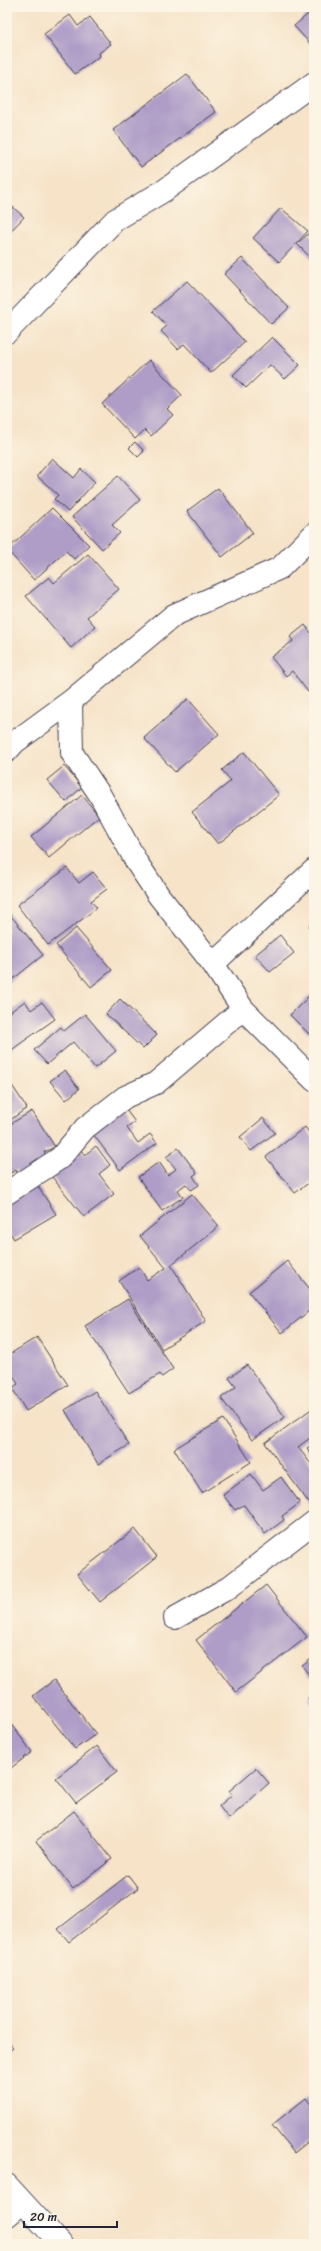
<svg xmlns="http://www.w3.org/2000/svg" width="321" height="2251" viewBox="0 0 321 2251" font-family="Sriracha,sans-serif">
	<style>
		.building { fill: #af9dc7 }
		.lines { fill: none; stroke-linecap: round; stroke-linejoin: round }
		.minor-casing { stroke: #423f50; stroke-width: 24 }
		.minor { stroke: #fff; stroke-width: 22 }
	</style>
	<rect width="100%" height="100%" fill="#fcf5e5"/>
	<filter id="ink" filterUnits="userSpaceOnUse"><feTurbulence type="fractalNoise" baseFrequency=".025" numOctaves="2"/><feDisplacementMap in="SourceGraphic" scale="8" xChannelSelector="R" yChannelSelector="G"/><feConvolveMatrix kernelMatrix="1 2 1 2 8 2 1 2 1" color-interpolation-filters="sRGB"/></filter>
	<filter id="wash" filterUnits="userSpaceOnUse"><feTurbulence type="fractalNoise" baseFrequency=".012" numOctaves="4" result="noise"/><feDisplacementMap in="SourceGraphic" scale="16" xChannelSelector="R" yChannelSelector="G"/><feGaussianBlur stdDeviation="0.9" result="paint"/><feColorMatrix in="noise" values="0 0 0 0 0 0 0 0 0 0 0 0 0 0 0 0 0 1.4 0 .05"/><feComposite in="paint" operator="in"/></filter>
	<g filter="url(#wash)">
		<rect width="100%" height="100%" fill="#f6e3c8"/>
		<g id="blocks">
			<path class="building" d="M314,9V48L294,26Z
				M70,15L78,26L90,17L111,44L99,53L100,56L75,74L44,34Z
				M187,74L216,112L141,167L113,130Z
				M7,202L24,217L7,235Z
				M281,208L308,231L279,262L253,238Z
				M309,233L314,238V261L297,244Z
				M242,258L289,308L271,324L224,274Z
				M187,281L245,342L211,373L184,344L178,349L161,331L167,326L153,311Z
				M272,337L300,365L285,379L270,365L246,388L233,375Z
				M149,360L182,395L167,409L173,415L151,436L145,430L135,439L102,404Z
				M135,442L144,451L138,457L129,448Z
				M52,458L74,478L81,469L95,482L68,512L54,499L58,495L37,476Z
				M118,476L140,500L112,525L120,533L102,549L72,517Z
				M218,488L253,533L222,557L187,511Z
				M52,508L89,545L74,559L66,551L34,580L7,550Z
				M88,554L119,589L87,617L95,626L71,648L26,596L49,577L54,583Z
				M305,625L314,637V688L308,692L292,671L286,676L271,657L293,641L290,637Z
				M188,699L219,734L175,772L144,738Z
				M244,752L279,795L218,844L192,812L231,781L222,770Z
				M64,766L82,787L66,802L47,780Z
				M82,795L99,816L49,858L31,837Z
				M67,868L79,883L93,872L107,889L91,901L97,908L48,945L17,905Z
				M7,911L43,955L7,984Z
				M314,923V933L309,926Z
				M76,928L112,970L91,987L56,945Z
				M280,935L294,953L270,972L255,955Z
				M314,991V1030L309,1034L290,1015Z
				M120,999L157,1035L143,1049L106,1014Z
				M25,1001L31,1010L42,1002L55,1019L10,1051L7,1047V1014Z
				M85,1014L116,1051L95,1068L73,1042L47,1064L34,1050L61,1027L64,1031Z
				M65,1070L79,1089L66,1100L50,1081Z
				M7,1078L27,1108L10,1120L7,1116Z
				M123,1106L135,1122L127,1128L138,1143L150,1134L157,1143L120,1170L90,1130Z
				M32,1111L55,1147L44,1152L50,1163L21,1180L16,1170L7,1175V1126Z
				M263,1118L275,1133L251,1151L240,1137Z
				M305,1127L314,1139V1179L295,1193L266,1157Z
				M96,1146L110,1165L99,1174L114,1194L84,1217L49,1173L80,1149L85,1155Z
				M178,1148L197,1173L193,1176L199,1185L191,1190L186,1184L178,1190L183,1197L162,1211L138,1177L159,1162L168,1175L176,1169L166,1157Z
				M35,1182L56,1214L14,1239L7,1228V1198Z
				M192,1194L219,1226L171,1265L206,1321L162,1349L119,1281L139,1267L147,1280L166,1268L140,1236Z
				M287,1261L314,1294V1307L282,1333L249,1292Z
				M128,1299L173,1369L162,1377L160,1374L129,1393L85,1326Z
				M37,1337L68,1385L26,1411L12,1388L18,1384L7,1366V1356Z
				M247,1365L285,1417L252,1440L221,1398L236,1387L229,1378Z
				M95,1391L129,1445L98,1464L65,1410Z
				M314,1407V1435L298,1447L314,1468V1499L309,1503L265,1443Z
				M223,1419L251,1462L202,1493L174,1449Z
				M314,1443V1458L307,1448Z
				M251,1474L263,1490L281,1477L300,1503L282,1516L284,1520L265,1534L244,1505L235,1510L223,1495Z
				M135,1529L157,1557L100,1602L77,1574Z
				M266,1585L307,1637L236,1692L196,1640Z
				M314,1657V1673L310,1676L302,1666Z
				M54,1680L96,1734L75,1749L33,1696Z
				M314,1693V1706L308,1698Z
				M7,1719L32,1752L7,1771Z
				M97,1746L117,1772L76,1803L56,1778Z
				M256,1768L269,1783L229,1819L219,1806L232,1795L229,1791Z
				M74,1811L112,1859L73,1889L36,1841Z
				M128,1875L138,1888L69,1942L58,1929Z
				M7,2040L13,2048L7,2053Z
				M306,2098L314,2108V2137L294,2153L272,2125Z"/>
		</g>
	</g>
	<g filter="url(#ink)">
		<use href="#blocks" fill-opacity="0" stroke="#423f50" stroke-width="1"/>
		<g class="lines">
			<g class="minor-casing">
				<path id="minor" d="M7,332L115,220L165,190L314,83
					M71,701L72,753L100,795L137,863L159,896L213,964L243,1009L314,1080
					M7,751L15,742L71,701L174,615L280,568L314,534
					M213,964L314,870
					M7,1193L60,1158L85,1128L125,1097L156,1083L243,1009
					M175,1618L228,1588L314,1522
					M7,2185L61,2244
					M7,2216L22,2203"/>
			</g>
			<use href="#minor" class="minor"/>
		</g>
	</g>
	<rect width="321" height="2251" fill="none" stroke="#fcf5e5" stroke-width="24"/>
	<path d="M24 2221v6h93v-6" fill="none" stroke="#22223b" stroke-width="2"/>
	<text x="30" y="2221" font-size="12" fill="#22223b" stroke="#fcf5e5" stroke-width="3" paint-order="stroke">20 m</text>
</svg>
